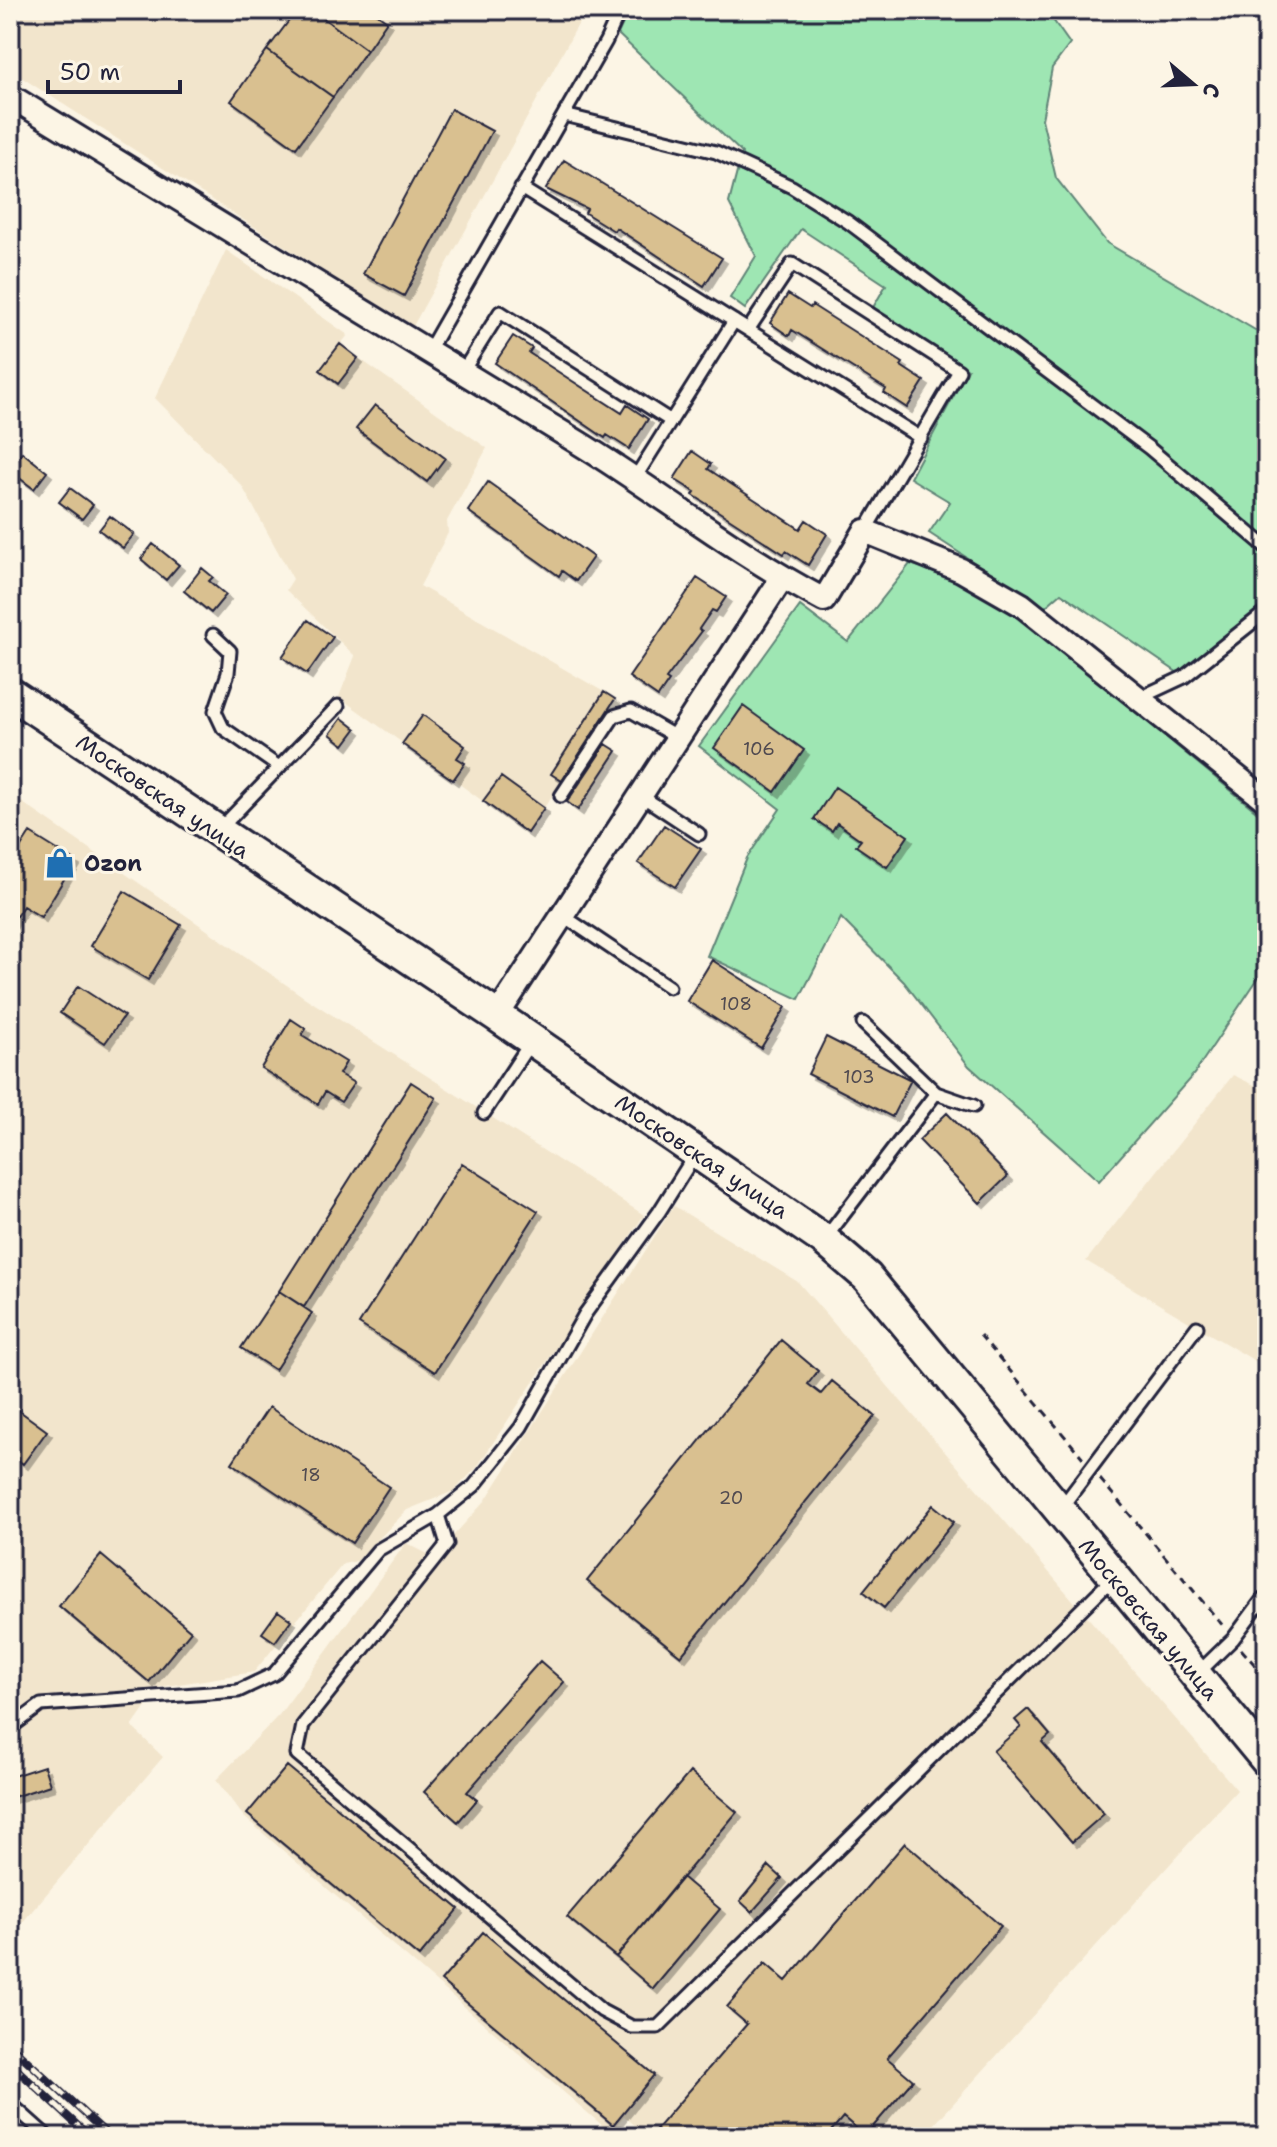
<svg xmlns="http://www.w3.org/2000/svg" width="1277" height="2147" viewBox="0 0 1277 2147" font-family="'Shantell Sans',sans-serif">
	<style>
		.built { fill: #f2e5cc }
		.green { fill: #9ee6b3; stroke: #608477; stroke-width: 2 }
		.building { fill: #d9c090; stroke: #22223b; stroke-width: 2; filter: url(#shadow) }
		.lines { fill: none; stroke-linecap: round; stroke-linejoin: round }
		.service-casing { stroke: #22223b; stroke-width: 17 }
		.minor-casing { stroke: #22223b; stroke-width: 28 }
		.secondary-casing { stroke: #22223b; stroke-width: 36 }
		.path { stroke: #22223b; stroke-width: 3; stroke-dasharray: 8 6; stroke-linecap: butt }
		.service { stroke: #fcf5e5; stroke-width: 11 }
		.minor { stroke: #fcf5e5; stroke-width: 22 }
		.secondary { stroke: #fcf5e5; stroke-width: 30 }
		.rail-casing { stroke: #22223b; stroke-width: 8 }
		.rail { stroke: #fcf5e5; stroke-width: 5; stroke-dasharray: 15; stroke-linecap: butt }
		.labels { text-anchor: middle; stroke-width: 6; stroke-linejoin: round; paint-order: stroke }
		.number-label { font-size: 18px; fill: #504a50 }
		.street-label { font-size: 22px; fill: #22223b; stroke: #fcf5e5 }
		.poi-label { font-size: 22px; font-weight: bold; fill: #22223b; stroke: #fcf5e5; text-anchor: start }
	</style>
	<defs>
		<filter id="shadow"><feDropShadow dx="5" dy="5" stdDeviation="0" flood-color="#0004"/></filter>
	</defs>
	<rect width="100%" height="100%" fill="#fcf5e5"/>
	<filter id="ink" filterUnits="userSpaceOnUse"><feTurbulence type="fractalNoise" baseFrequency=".0125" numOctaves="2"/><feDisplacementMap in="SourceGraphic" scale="16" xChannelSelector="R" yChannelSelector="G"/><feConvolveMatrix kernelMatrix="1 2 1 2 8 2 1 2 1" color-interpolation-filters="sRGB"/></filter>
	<g filter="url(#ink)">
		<path class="built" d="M10,10H586L412,328L10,70Z
			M226,250L348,335L340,345L487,448L447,521L448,533L420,586L604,692L551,774L562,781L527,833L339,697L355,656L286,590L293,579L242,486L155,398Z
			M20,801L304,997L644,1215L477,1467L454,1491L407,1510L357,1561L343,1564L254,1672L160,1687L132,1727L163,1757L21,1924L10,1914V816Z
			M1233,1075L1267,1091V1368L1086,1261Z
			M674,1206L798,1282L1237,1790L923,2137H649L624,2116L610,2132L244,1817L216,1780L279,1715L406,1543L434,1557L485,1501Z"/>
		<path class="green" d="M629,10H1046L1070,44L1052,68L1042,119L1056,178L1107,243L1267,337V611L1184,677L1061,593L1044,608L929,533L950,502L910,478L968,369L871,311L886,285L801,229L745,309L730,298L756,256L729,203L742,153L618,34Z
			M910,564L981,585L1267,820V965L1194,1074L1099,1181L969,1066L904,982L841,918L799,999L707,956L747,858L780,809L699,746L800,606L848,642Z"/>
		<path class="building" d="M297,10H312L367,50L333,97L267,50Z
			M312,10H372L387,21L367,50Z
			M267,50L333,97L296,148L231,101Z
			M451,109L492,131L404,296L363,274Z
			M564,160L722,258L704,286L616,228L614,231L585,213L587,209L546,189Z
			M788,294L810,308L812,305L903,363L901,366L924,381L907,408L884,393L886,389L792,330L789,336L770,323Z
			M513,336L532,348L529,353L622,413L627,405L648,419L629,449L607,435L605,438L495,363Z
			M340,344L358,358L338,384L320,370Z
			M375,405L445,458L427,482L356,429Z
			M692,451L711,464L708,469L800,529L806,520L827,534L808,565L786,551L784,554L693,495L695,492L674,479Z
			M22,452L47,472L34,489L10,471Z
			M488,482L593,557L576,581L562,571L559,576L468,511Z
			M70,488L93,505L82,519L59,502Z
			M110,516L134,534L123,548L99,530Z
			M153,544L179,565L166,580L141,559Z
			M202,568L213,577L209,581L226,595L211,613L184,591Z
			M697,578L726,597L716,612L712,610L699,629L702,631L666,679L669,681L658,697L629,677Z
			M308,620L333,637L307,674L282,657Z
			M604,692L615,699L562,781L551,774Z
			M743,706L804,750L775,792L714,748Z
			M423,715L465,746L457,758L465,763L453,780L402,744Z
			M342,718L356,729L344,745L330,734Z
			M606,744L617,751L578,810L567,802Z
			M501,777L544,808L527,833L483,801Z
			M835,787L908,836L887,867L856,846L861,840L837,823L832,831L814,819Z
			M664,825L701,849L675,887L638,863Z
			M30,833L75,861L41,917L23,906L10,926V864Z
			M124,891L181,925L148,980L91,946Z
			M712,960L786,1007L761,1048L687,1001Z
			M78,986L124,1016L105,1043L60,1013Z
			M291,1019L306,1029L302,1035L346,1062L339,1074L354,1083L341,1102L325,1092L318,1104L261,1068Z
			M826,1037L911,1080L892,1117L808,1074Z
			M411,1082L436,1098L304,1307L279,1291Z
			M947,1113L1008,1176L980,1203L919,1140Z
			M462,1163L538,1211L435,1372L359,1324Z
			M279,1291L312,1313L275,1370L241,1348Z
			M781,1340L818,1371L808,1384L821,1394L832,1381L875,1416L681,1656L587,1581Z
			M10,1404L47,1431L23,1464L10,1454Z
			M269,1407L389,1487L352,1543L232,1463Z
			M933,1505L954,1522L884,1608L863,1591Z
			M101,1555L191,1631L149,1682L59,1606Z
			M278,1611L291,1620L275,1642L262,1633Z
			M540,1661L564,1682L467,1792L477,1800L458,1822L424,1792Z
			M1028,1709L1050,1735L1042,1742L1104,1814L1072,1842L993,1751L1021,1727L1015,1720Z
			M44,1766L50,1785L10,1798V1777Z
			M287,1766L459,1909L419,1957L247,1814Z
			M690,1772L737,1812L616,1957L567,1917Z
			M905,1843L1001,1926L887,2058L913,2080L865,2136L843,2117L826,2137H654L651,2135L747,2024L727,2007L765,1963L786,1981Z
			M769,1866L782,1878L752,1912L740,1901Z
			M682,1877L720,1909L653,1989L616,1957Z
			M483,1932L654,2075L613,2125L441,1981Z"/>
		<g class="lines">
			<g class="service-casing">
				<path id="service" d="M564,115L716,152L792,187L848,222L1149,448L1267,548
					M521,188L921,438
					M748,330L792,264L959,371L865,531
					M429,350L606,41L620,10
					M463,371L500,312L671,421
					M635,478L734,321
					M213,635L230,651L228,673L215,711L223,728L279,767
					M1139,698L1184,677L1267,611
					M640,795L699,834
					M561,796L614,716L631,711L676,737
					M218,831L338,706
					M562,915L669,987
					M863,1023L936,1093
					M484,1113L532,1040
					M696,1153L659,1212L585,1314L521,1427L474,1486L438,1515L447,1544L303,1725L297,1754L602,2011L632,2027H658L1112,1579
					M824,1240L936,1093L974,1106
					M1061,1508L1197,1327
					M1196,1675L1233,1639L1262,1600
					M10,1728L41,1705L238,1691L274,1674L378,1550L438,1515
					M10,2103L48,2137"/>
			</g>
			<g class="minor-casing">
				<path id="minor" d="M10,96C200,211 390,326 579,443C662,494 738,555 824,600L865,531L961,570L1022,605L1267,801
					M497,1016L782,578"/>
			</g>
			<g class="secondary-casing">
				<path id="secondary" d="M10,693L497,1016L824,1240L867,1277L1267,1761"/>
			</g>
			<path class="path" d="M980,1335L1083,1458
				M1100,1479L1224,1627
				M1241,1649L1267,1679"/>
			<use href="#service" class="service"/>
			<use href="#minor" class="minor"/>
			<use href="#secondary" class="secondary"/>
			<g class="rail-casing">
				<path id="rail" d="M10,2045L110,2137
					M10,2063L90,2137"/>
			</g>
			<use href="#rail" class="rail"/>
		</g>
	</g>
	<defs>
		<g id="shop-bare" transform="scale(2.4)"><path d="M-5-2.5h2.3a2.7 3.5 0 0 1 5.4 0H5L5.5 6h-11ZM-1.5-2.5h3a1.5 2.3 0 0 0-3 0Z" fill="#1f6fb2" stroke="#fcf5e5" stroke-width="2.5" paint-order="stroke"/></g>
	</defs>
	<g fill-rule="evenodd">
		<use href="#shop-bare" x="60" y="863"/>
	</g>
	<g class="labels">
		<g class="number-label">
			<text x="759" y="755">106</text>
			<text x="736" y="1010">108</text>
			<text x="859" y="1083">103</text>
			<text x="311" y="1481">18</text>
			<text x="731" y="1504">20</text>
		</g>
		<g class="street-label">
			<text transform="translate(163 796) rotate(34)" y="8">Московская улица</text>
			<text transform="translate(702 1156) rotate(34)" y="8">Московская улица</text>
			<text transform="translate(1149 1619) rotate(50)" y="8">Московская улица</text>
		</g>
		<g class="poi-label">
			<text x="84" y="871">Ozon</text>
		</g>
	</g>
	<rect width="1277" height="2147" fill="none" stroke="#fcf5e5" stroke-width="40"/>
	<rect x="20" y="20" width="1237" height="2107" fill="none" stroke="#22223b" stroke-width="3" filter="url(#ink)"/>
	<g transform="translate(1193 84) rotate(109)" stroke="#fcf5e5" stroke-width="6" paint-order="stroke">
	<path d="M0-6L14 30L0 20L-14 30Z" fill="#22223b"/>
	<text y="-12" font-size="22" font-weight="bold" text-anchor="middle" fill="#22223b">С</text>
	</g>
	<path d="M48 80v12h132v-12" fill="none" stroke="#22223b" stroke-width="4"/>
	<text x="60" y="80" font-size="24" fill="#22223b" stroke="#fcf5e5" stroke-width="6" paint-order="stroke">50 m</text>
</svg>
